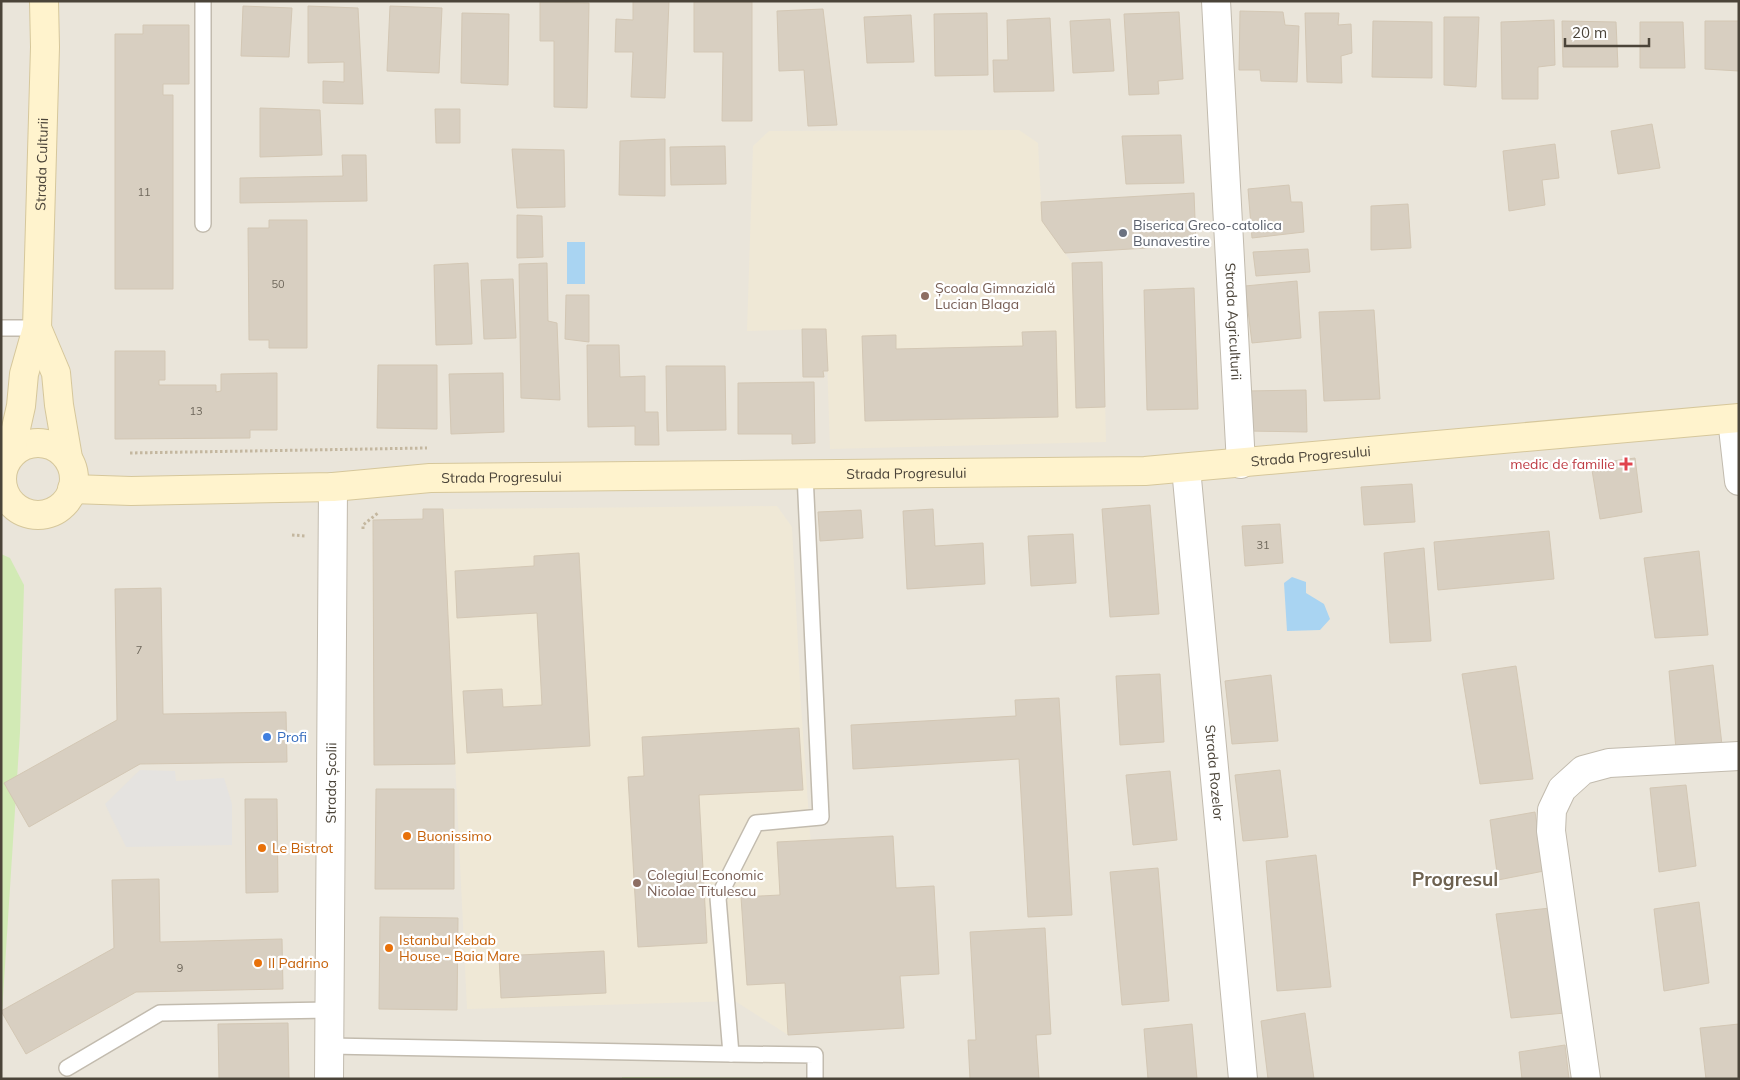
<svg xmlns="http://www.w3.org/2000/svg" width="1740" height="1080" font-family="Mulish,sans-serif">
<rect width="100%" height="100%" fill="#f6f3ec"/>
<!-- residential -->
<rect fill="#eae5da" x="1" y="1" width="1738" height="1078"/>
<!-- education -->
<g fill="#efe8d6">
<path d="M1019,130L1038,143L1042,221L1072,263L1102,262L1106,442L830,449L826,329L747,331L753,146L769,131Z"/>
<path d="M777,506L792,527L801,705L824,1030L788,1035L735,1001L467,1009L443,509Z"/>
</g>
<!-- green -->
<g fill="#d2eab5">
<path d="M1,554L10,558L24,585L20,732L1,1028Z"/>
<path d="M622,1077L790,1078V1079H622Z"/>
</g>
<!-- parking -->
<path fill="#e5e3e0" d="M140,770L175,771L176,781L224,778L232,804V845L126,847L105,804Z"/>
<!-- water -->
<g fill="#a9d4f2">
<rect x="567" y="242" width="18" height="42"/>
<path d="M1292,577L1306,582V593L1324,604L1330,619L1320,630L1287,631L1284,583Z"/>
</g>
<!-- building -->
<g fill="#d8cfc1" stroke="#d3c7b4">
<path d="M633,1H669L665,98L631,97L633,52H615L616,19L633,20Z"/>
<path d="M540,2L589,3L587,108L554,107V41H540Z"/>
<path d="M694,2H752V121H722L723,52H694Z"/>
<path d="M243,6L292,8L289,57L241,56Z"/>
<path d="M308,6L358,8L363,104L323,103V81L344,82V62L308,63Z"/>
<path d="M390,6L442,8L439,73L387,71Z"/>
<path d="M823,9L837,125L808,126L804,70L779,71L777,11Z"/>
<path d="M1240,11L1283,12L1285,25L1299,26L1297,82L1261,81L1260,70H1239Z"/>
<path d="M1179,12L1183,79L1158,81L1159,94L1129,95L1124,14Z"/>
<path d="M462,13L509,14L508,85L461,83Z"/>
<path d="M987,13L988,75L935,76L934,14Z"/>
<path d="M1305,13H1339L1338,25L1351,24L1352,53L1341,56L1342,83L1307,82Z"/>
<path d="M911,15L914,62L867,63L864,17Z"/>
<path d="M1444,17H1479L1476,87L1444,85Z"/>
<path d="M1050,18L1054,91L994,92L993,60H1008L1007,20Z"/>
<path d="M1110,19L1114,71L1073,73L1070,21Z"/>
<path d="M1554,20L1555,65L1538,67V99H1502L1501,22Z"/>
<path d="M1373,21L1432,22V78L1372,77Z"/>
<path d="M1562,21L1616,22L1618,67H1563Z"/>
<path d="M1705,21H1739V71L1705,69Z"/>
<path d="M1640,22H1683L1685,68H1640Z"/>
<path d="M143,25H189V84H163V95H173V289H115V34H143Z"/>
<path d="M260,108L320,110L322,155L260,157Z"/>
<path d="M435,109H460V143H436Z"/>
<path d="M1652,124L1660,168L1618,174L1611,131Z"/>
<path d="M1181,135L1184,183L1126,184L1122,136Z"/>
<path d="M665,139V196L619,195L620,141Z"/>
<path d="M1555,144L1559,178L1542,180L1545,205L1509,211L1503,151Z"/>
<path d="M725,146L726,184L671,185L670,147Z"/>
<path d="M512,149L564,150L565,207L517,208Z"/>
<path d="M342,155H366L367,201L240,203V178L343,176Z"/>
<path d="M1289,185L1291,202H1302L1304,232L1252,238L1248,189Z"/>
<path d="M1194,193L1196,245L1065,253L1042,221L1041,202Z"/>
<path d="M1408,204L1411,248L1371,250V206Z"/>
<path d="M517,215L542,216L543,257L517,258Z"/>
<path d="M269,220H307V348H269V340H249L248,228H269Z"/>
<path d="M1308,249L1310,272L1256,276L1253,252Z"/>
<path d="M1102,262L1105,407L1076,408L1072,263Z"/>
<path d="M468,263L472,344L436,345L434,265Z"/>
<path d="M547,263L548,321L557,323L560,400L521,398L519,264Z"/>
<path d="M513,279L516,338L484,339L481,280Z"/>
<path d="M1297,281L1301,338L1252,343L1245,286Z"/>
<path d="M1194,288L1198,409L1147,410L1144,290Z"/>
<path d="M566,295H589V342L565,339Z"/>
<path d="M1374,310L1380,399L1324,401L1319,312Z"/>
<path d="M802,329H826L828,371H823L824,377H803Z"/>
<path d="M1056,331L1058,417L865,421L862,336L896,335V349L1023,346L1022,332Z"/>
<path d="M587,345H619L620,377L645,376V412H658L659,445H635V426L588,427Z"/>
<path d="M115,351H165V380H159V385H216V392L221,391V374L277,373V430H250V438L115,439Z"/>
<path d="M378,365H437V429L377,428Z"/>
<path d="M666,366H725L726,430L667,431Z"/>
<path d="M503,373L504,432L451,434L449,374Z"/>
<path d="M814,382L815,443L792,444V434H738V383Z"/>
<path d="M1306,390L1307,432L1248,431L1246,391Z"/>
<path d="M1635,458L1642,512L1600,519L1591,464Z"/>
<path d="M1412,484L1415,522L1364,525L1361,487Z"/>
<path d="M1150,505L1159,614L1110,617L1102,509Z"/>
<path d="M423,509H443L455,764L374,765L373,520L423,519Z"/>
<path d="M933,509L935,546L983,543L985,584L907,589L903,511Z"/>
<path d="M861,510L863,538L820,541L818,512Z"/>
<path d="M1280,524L1283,563L1245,566L1242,526Z"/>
<path d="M1549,531L1554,579L1438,590L1434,542Z"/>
<path d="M1073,534L1076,583L1031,586L1028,536Z"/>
<path d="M1424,548L1431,641L1390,643L1384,553Z"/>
<path d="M1699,551L1708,635L1655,638L1644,558Z"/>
<path d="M579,553L590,746L467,753L463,691L502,689L503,707L542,705L537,613L457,618L455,571L534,566V556Z"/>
<path d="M161,588L163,714L286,712L287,762L140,764L29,827L4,783L117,720L115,589Z"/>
<path d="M1713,665L1722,745L1676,749L1669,671Z"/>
<path d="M1516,666L1533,779L1480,784L1462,674Z"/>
<path d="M1160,674L1164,742L1120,745L1116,676Z"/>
<path d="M1271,675L1278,741L1232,744L1225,681Z"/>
<path d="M1059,698L1072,915L1028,917L1019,759L853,769L851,725L1016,716L1015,700Z"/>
<path d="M799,728L803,790L699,795L707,943L638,947L628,777L644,776L642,737Z"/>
<path d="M1280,770L1288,837L1243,841L1235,775Z"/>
<path d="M1170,771L1177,840L1133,845L1126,775Z"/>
<path d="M1686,785L1696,866L1659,872L1650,788Z"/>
<path d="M376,789H454V889H375Z"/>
<path d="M245,799H277L278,892L246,893Z"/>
<path d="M1535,812L1544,871L1498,880L1490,820Z"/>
<path d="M893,836L896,888L934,886L939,974L900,976L904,1028L788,1035L785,983L747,985L741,897L780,895L777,842Z"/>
<path d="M1316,855L1331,987L1277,991L1266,861Z"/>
<path d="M1158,868L1169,1001L1122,1005L1110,872Z"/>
<path d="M159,879L160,942L282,939L283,989L136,992L26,1054L1,1011L114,948L112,880Z"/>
<path d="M1699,902L1709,983L1664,991L1654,909Z"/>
<path d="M1550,908L1565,1013L1511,1018L1496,914Z"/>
<path d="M380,917L458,918L457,1010L379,1009Z"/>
<path d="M1045,928L1051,1034L1036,1035L1039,1079H970L968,1040H976L970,932Z"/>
<path d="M604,951L606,993L501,998L499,956Z"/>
<path d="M1305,1013L1314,1079H1268L1261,1021Z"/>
<path d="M288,1023L289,1079H219L218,1024Z"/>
<path d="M1192,1024L1197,1079H1148L1144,1029Z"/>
<path d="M1739,1024V1079H1706L1700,1028Z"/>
<path d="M1565,1045L1569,1079H1522L1519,1052Z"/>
</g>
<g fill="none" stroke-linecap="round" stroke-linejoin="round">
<defs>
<g id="lane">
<path d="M203,224V1"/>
<path d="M1,328H37"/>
<path d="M805,474L821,817L756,823L718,898L731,1054L815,1055V1079"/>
<path d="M330,1046L731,1054"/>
<path d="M67,1068L160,1013L330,1010"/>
</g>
<g id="street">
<path id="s1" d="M1216,1L1241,464"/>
<path d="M1732,419L1739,481"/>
<path id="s2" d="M1186,468L1243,1079"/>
<path id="s3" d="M329,1079L333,487"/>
<path d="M1586,1079L1551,831L1552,810L1562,789L1583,770L1609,763L1739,756"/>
</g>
<g id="secondary">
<path d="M37,328L56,373L59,405L68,458"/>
<circle cx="38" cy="479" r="36"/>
<path id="s4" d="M10,455L21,406L24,374L37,328L45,47L44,1"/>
<path id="s5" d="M72,489L131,491L333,487L430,478L1145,471L1739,418"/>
</g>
</defs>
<!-- lane casing -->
<use href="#lane" stroke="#c2bbae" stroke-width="18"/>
<!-- street casing -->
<use href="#street" stroke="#c2bbae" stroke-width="30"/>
<!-- secondary casing -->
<use href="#secondary" stroke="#d6c79b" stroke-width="30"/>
<!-- path -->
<g stroke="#c4b79f" stroke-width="3" stroke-dasharray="2.5 2.5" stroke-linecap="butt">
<path d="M130,453L427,448"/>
<path d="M363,529V525L378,513"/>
<path d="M292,535L306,536"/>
</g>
<!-- lane -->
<use href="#lane" stroke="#fff" stroke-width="15"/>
<!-- street -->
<use href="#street" stroke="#fff" stroke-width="28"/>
<!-- secondary -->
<use href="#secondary" stroke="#fff3cd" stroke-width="28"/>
</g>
<!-- markers -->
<circle fill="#6b7280" stroke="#fff" stroke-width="2" cx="1123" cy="233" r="5"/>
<g fill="#8d6e63" stroke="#fff" stroke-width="2">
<circle cx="925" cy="296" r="5"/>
<circle cx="637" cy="883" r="5"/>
</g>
<path fill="#e0444e" stroke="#fff" stroke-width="2" d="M1623.5 456.5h5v5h5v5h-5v5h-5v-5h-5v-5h5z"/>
<circle fill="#3f7fe0" stroke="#fff" stroke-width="2" cx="267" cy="737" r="5"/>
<g fill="#e8710a" stroke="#fff" stroke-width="2">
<circle cx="407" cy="836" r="5"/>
<circle cx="262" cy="848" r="5"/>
<circle cx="389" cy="948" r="5"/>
<circle cx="258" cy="963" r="5"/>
</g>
<g text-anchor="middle" stroke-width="4.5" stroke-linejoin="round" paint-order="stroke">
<!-- number labels -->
<g font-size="11" fill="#6e675b">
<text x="144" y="196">11</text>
<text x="278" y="288">50</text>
<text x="196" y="415">13</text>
<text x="1263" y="549">31</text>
<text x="139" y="654">7</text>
<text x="180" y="972">9</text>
</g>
<!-- street labels -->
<g font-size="14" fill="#4b4439" stroke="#fff">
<text dy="5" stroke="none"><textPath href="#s4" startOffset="294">Strada Culturii</textPath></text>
<text dy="5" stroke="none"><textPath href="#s1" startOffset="321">Strada Agriculturii</textPath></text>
<text dy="5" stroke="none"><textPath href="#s5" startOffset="1240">Strada Progresului</textPath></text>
<text dy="5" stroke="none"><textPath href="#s5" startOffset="835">Strada Progresului</textPath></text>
<text dy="5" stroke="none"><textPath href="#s5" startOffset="430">Strada Progresului</textPath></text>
<text dy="5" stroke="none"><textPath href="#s2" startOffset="306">Strada Rozelor</textPath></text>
<text dy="5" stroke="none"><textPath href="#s3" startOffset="296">Strada Școlii</textPath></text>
</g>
<!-- worship labels -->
<g font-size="14" fill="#5b616d" stroke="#fff" text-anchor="start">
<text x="1133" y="230">Biserica Greco-catolica<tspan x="1133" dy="16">Bunavestire</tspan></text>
</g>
<!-- education labels -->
<g font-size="14" fill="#785e54" stroke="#fff" text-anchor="start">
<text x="935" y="293">Școala Gimnazială<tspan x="935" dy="16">Lucian Blaga</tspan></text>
<text x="647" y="880">Colegiul Economic<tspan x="647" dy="16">Nicolae Titulescu</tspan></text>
</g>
<!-- health labels -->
<g font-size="14" fill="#be3a42" stroke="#fff" text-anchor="end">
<text x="1615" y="469">medic de familie</text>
</g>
<!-- shop labels -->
<g font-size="14" fill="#366cbe" stroke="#fff" text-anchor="start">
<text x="277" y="742">Profi</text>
</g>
<!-- food labels -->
<g font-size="14" fill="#c56008" stroke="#fff" text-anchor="start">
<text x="417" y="841">Buonissimo</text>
<text x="272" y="853">Le Bistrot</text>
<text x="399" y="945">Istanbul Kebab<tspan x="399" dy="16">House - Baia Mare</tspan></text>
<text x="268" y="968">Il Padrino</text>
</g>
<!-- district labels -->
<g font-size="19" font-weight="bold" fill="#6e6250" stroke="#fff">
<text x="1455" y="886">Progresul</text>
</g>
</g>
<!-- border -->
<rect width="1740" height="1080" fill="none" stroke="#4b4439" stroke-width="5"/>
<!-- scale -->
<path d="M1565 38v8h84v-8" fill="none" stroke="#4b4439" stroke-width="2.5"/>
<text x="1572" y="38" font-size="15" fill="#4b4439" stroke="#ffffff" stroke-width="4" paint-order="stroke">20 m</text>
</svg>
